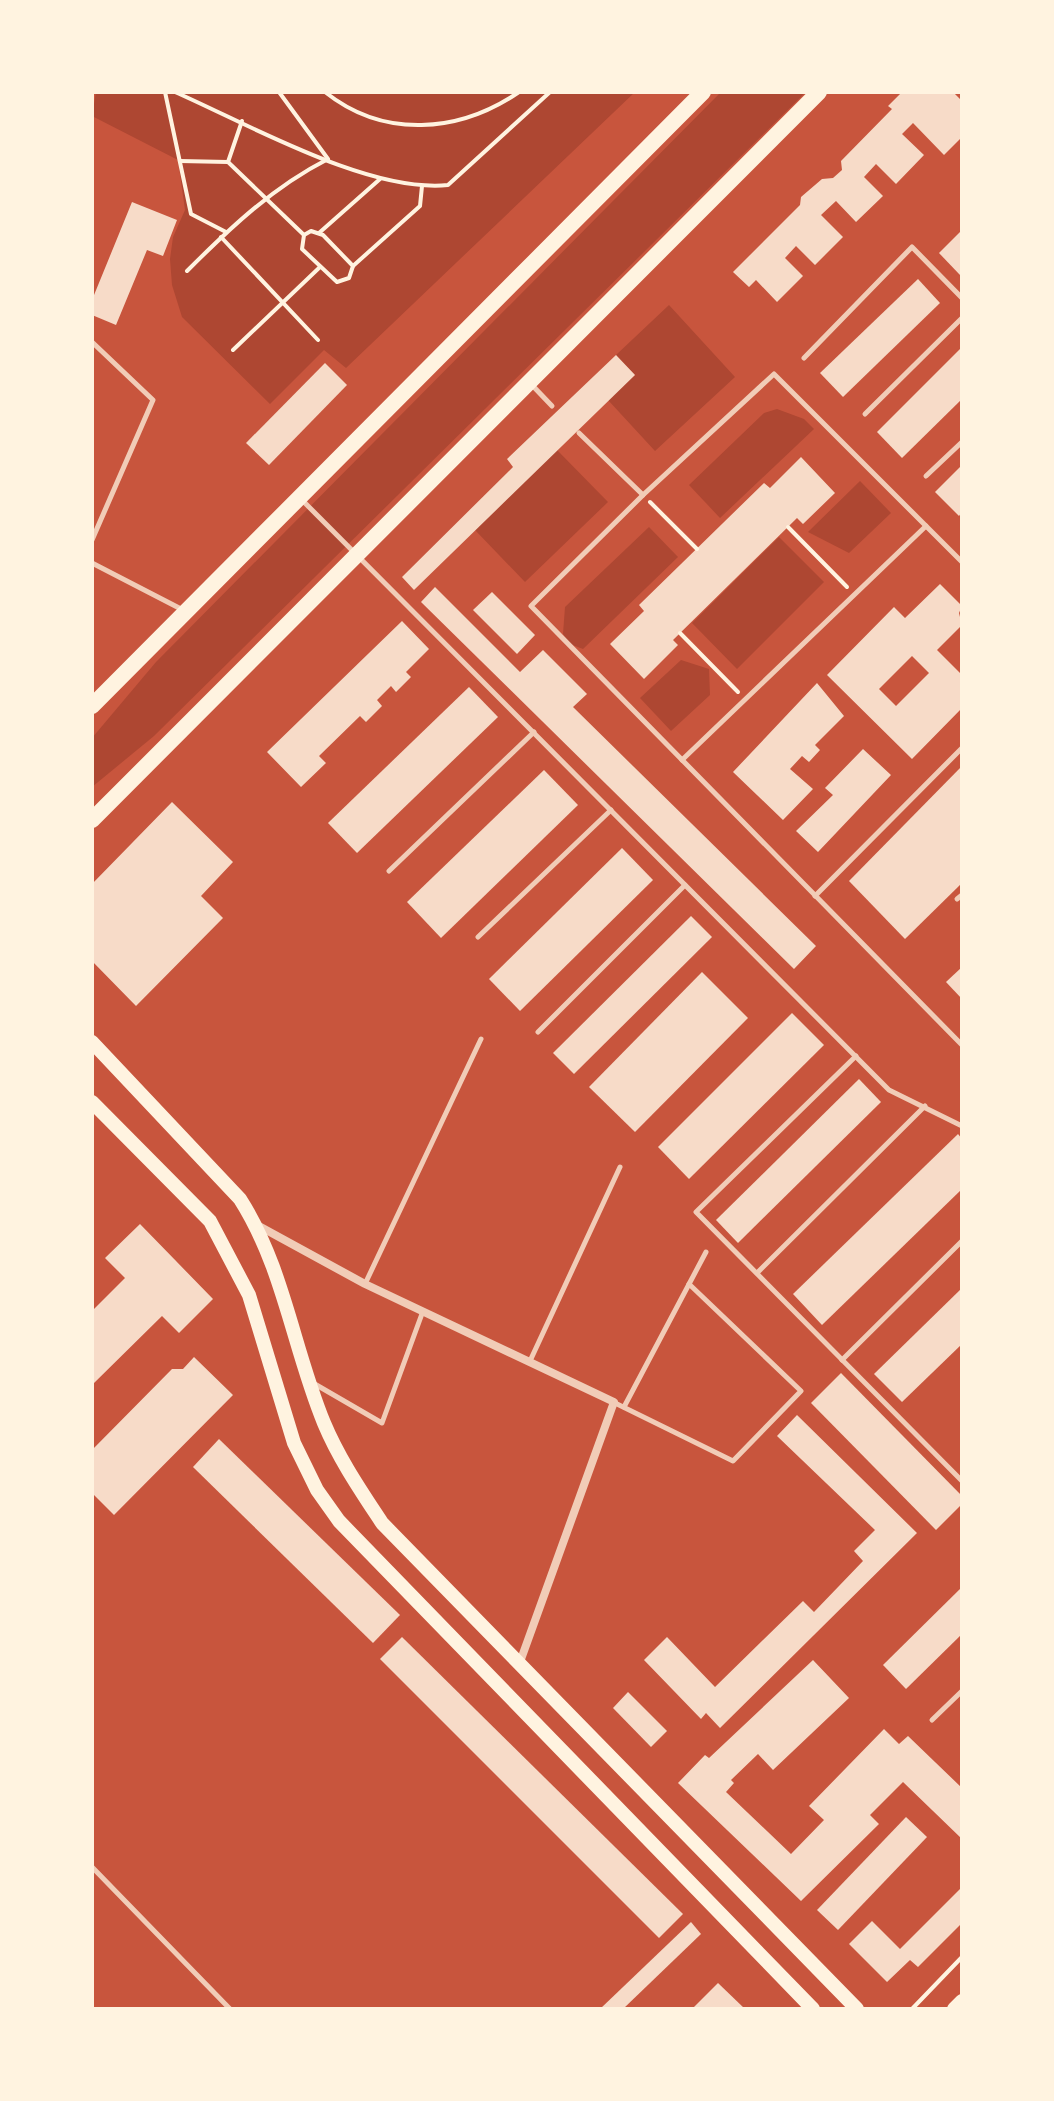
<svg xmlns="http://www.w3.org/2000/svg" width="1054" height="2101" font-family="'Playfair Display',serif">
<rect width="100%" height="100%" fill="#c8553d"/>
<!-- green -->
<g fill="#ae4732">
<path d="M96,92H635L346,368L324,350L270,404L182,317L172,285L170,259L173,237L185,210L178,160L92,116Z"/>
<path d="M721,92H806L154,736L92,787V738L156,662Z"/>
<path d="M669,305L735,377L655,451L608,400L635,375L616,355Z"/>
<path d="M777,409L804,419L814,429L720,518L689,485L764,413Z"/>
<path d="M557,450L608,502L525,582L475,530Z"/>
<path d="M860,481L891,513L849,553L808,532Z"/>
<path d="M649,527L678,557L583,649L570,644L563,634L565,607Z"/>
<path d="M779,537L824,582L737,669L692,623Z"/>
<path d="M681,660L709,669L710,695L671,731L640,698Z"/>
</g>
<!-- building -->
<g fill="#f7dbc8" fill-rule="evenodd">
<path d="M902,92H953L962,101V137L944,155L913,123L902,134L924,155L896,184L876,164L864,177L883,196L856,222L836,201L821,215L843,237L815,265L796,246L785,258L803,276L777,302L756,280L749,287L733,272L800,205L801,197L822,179L833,178L842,170L841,161L892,109L888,106Z"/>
<path d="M132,202L177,220L163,256L147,250L116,325L92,315V300Z"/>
<path d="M962,230V274L960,275L939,253Z"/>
<path d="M918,279L940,303L843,397L820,373Z"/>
<path d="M962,347V399L902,458L877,432Z"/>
<path d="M616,355L635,375L414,590L402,577L513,467L507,459Z"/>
<path d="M325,363L347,385L269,465L246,443Z"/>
<path d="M801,457L835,493L803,524L797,518L673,640L678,645L644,679L610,644L644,611L639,605L764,483L770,488Z"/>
<path d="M962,465V512L959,516L935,492Z"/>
<path d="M940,584L962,606L959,613L962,625L937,650L962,675V708L912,759L827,675L894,607L905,618ZM912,656L929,673L896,706L879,689Z"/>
<path d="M435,587L520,672L543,650L587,694L573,707L816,946L794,969L421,602Z"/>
<path d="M492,592L535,635L517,654L473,610Z"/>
<path d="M402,621L429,649L406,672L411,677L396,692L391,686L377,700L382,706L366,722L360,716L319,756L326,763L301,787L267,752Z"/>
<path d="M817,683L844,716L815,745L820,750L809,762L802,756L790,769L813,789L783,820L733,772Z"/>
<path d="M469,687L498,717L357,853L328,823Z"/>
<path d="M863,749L891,775L818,852L796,831L833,795L825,788Z"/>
<path d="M962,766V883L905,939L849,881Z"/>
<path d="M544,770L578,805L441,938L407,902Z"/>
<path d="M172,802L233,862L201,896L223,918L136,1006L92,961V884Z"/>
<path d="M622,848L653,880L520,1011L489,979Z"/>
<path d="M691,916L712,937L574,1074L553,1053Z"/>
<path d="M962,967V999L946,982Z"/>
<path d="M702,972L748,1018L635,1132L589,1087Z"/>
<path d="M792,1013L824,1045L689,1179L658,1147Z"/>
<path d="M859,1079L881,1102L738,1243L716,1220Z"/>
<path d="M958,1134L962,1139V1189L822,1325L793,1294Z"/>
<path d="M140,1224L213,1299L179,1333L162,1316L92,1385V1311L125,1278L105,1258Z"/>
<path d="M962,1288V1344L902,1402L874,1374Z"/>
<path d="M194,1357L233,1395L114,1515L92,1493V1450L172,1369H183Z"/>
<path d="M841,1373L962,1496V1504L936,1530L811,1403Z"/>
<path d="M797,1415L917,1533L720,1728L706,1713L701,1719L644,1660L667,1637L715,1687L803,1601L814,1612L863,1561L854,1551L875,1530L777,1436Z"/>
<path d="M219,1439L400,1615L373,1643L193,1467Z"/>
<path d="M962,1587V1634L906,1689L883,1665Z"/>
<path d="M402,1637L683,1914L659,1938L380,1659Z"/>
<path d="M813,1660L849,1698L773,1770L758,1754L731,1780L734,1783L726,1792L791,1854L824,1820L809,1806L884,1729L899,1744L908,1736L962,1788V1839L903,1782L870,1815L879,1824L801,1901L678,1783L705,1755L709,1758Z"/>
<path d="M628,1692L667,1731L651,1747L613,1708Z"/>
<path d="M906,1817L927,1837L838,1930L817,1910Z"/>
<path d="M962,1887V1923L918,1967L910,1960L887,1982L849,1944L872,1921L900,1949Z"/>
<path d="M691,1922L701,1934L623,2009H600Z"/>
<path d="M718,1983L745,2009H692Z"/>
</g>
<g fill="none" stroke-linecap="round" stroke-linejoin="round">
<!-- path -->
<g stroke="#fff3e0" stroke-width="4">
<path d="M165,92L191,214L226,232"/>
<path d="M175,92C250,125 369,193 448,185L550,92"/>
<path d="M325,92C384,139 459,133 519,92"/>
<path d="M180,161L228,162L304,235"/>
<path d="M228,162L242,121"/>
<path d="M311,231L323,235L353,266L349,278L337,282L302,249L304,235Z"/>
<path d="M319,233L380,179"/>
<path d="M221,237L318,340"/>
<path d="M353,266L420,206L422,186"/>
<path d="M187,271C230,228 273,187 328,159L279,92"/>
<path d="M233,350L320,267"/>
<path d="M650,502L697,549"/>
<path d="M788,527L847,587"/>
<path d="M680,633L738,692"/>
<path d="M912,2009L962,1957"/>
</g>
<!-- service -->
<g stroke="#f1ccb7" stroke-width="5">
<path d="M92,342L153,400L92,540"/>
<path d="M804,358L912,247L962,298"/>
<path d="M530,383L552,406"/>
<path d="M865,414L962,318"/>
<path d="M579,433L643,495"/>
<path d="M926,476L962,442"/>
<path d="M303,501L889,1090L962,1126"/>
<path d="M962,562L774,374L643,495L531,606L962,1045"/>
<path d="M92,563L183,610"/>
<path d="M682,760L926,526"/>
<path d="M389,871L534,732"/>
<path d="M815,896L962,748"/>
<path d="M957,899L962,895"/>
<path d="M478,937L611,810"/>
<path d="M538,1032L685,885"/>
<path d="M856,1056L696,1212L962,1481"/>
<path d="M757,1273L925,1106"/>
<path d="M365,1284L481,1039"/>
<path d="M842,1360L962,1241"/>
<path d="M530,1361L620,1167"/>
<path d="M313,1383L382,1423L423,1311"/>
<path d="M615,1403L733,1461L801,1391L689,1284"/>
<path d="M624,1407L706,1252"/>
<path d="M932,1720L962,1691"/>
<path d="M92,1867L230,2009"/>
</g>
<!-- minor -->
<path stroke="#f1ccb7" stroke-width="8" d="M257,1225L365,1284L614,1402L520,1662"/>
<!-- secondary -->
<g stroke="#fff3e0" stroke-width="14">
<path d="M92,1042L240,1199C284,1268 293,1348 324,1423C339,1459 361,1491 382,1523L857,2009"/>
<path d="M92,1102L210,1221L249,1295L294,1443L317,1490L339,1521L813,2009"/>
<path d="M954,2009L962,2001"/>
</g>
<!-- primary -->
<g stroke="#fff3e0" stroke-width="16">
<path d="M92,706L703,92"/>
<path d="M92,820L819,92"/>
</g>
</g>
<!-- border -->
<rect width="1054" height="2101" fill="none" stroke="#fff3e0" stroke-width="188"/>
</svg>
